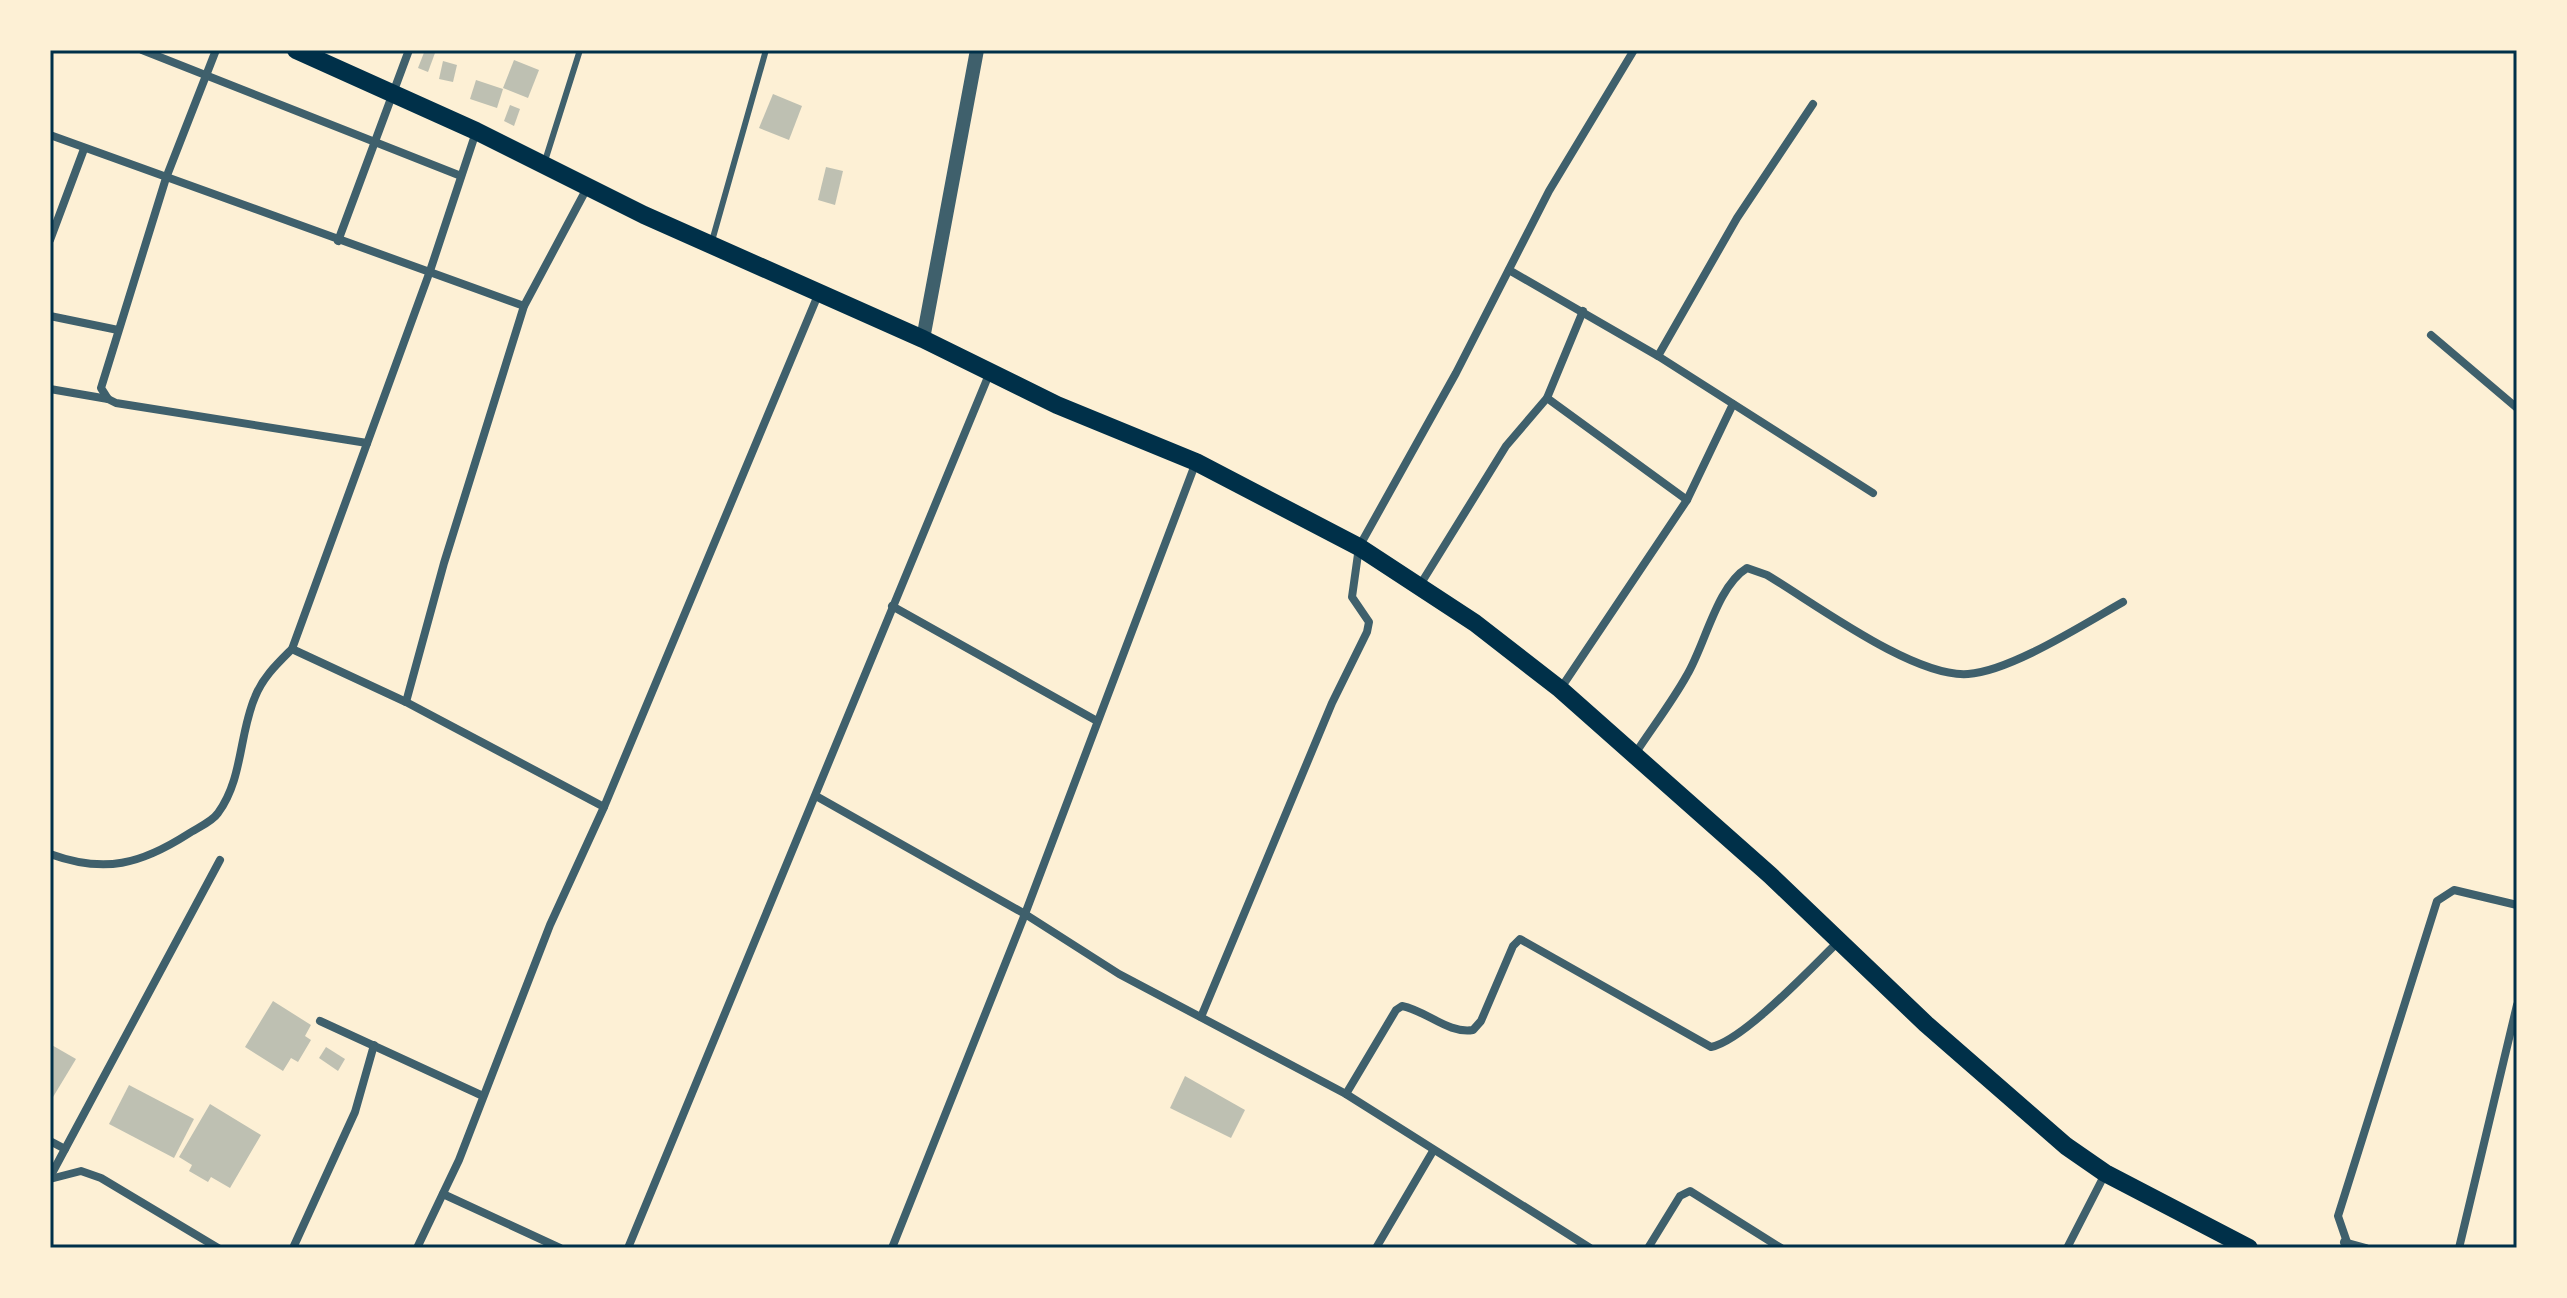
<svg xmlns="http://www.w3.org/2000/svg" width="2567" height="1298" font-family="Ubuntu,sans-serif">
<rect width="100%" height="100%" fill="#fdf0d5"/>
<!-- building -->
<g fill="#bec0b2">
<path d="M425,50L435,53L428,72L418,68Z"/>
<path d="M514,60L539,70L528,98L503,88Z"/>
<path d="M443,61L457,65L453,82L439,79Z"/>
<path d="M476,80L503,89L497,108L470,99Z"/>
<path d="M773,94L802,106L789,140L759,128Z"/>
<path d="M510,105L520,109L514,126L504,121Z"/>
<path d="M826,167L843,171L835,205L818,200Z"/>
<path d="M273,1001L311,1025L305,1036L311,1040L298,1062L291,1058L283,1071L245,1047Z"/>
<path d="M50,1044L76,1059L50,1102Z"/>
<path d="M326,1047L345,1059L338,1071L319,1058Z"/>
<path d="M1185,1076L1245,1110L1231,1138L1170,1108Z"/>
<path d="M129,1085L194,1119L174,1158L109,1124Z"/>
<path d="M210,1104L261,1135L230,1188L211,1177L208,1182L189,1171L192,1165L179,1157Z"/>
</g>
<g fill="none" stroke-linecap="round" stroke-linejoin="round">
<!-- service -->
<g stroke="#3f606c" stroke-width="6">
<path d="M544,164L580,50"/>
<path d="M712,241L766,50"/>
</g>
<!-- minor -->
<g stroke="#3f606c" stroke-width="8">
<path d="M142,50L461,176"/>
<path d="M216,50L166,178L101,388L108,399L116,403L367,443"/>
<path d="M50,135L524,306"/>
<path d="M50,240L84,149"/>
<path d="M338,241L409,50"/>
<path d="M1509,270L1658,356L1873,493"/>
<path d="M50,316L118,330"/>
<path d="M2431,335L2517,408"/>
<path d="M1658,356L1737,218L1813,104"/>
<path d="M50,389L108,399"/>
<path d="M1547,398L1687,500"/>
<path d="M1420,585L1506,446L1547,398L1583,311"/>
<path d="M892,606L1097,721"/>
<path d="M292,649L406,702L604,807"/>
<path d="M1561,688L1687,500L1733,404"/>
<path d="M406,702L444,563L524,306L587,188"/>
<path d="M1635,754C1652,728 1672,702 1687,675C1705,645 1717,586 1747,568L1767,575C1814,603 1914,678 1968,674C2011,671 2084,624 2123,602"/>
<path d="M816,796L1025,914L1119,974L1346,1094L1590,1248"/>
<path d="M50,854C105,874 141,864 188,834C197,828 212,822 218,813C243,779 239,734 255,697C263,677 277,664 292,649L430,271L476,132"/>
<path d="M1201,1017L1332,703L1367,632L1369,622L1352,597L1359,547L1456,373L1549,191L1634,50"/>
<path d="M320,1021L483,1096"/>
<path d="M1346,1094L1396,1010L1402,1006C1427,1011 1448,1034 1473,1030L1481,1021L1513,946L1520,939L1711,1047C1743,1041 1812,967 1838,942"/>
<path d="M50,1141L65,1149"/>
<path d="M50,1177L220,860"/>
<path d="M50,1179L81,1171L101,1178L218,1248"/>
<path d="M443,1194L560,1248"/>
<path d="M2344,1242L2366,1248"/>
<path d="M293,1248L355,1112L374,1045"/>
<path d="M417,1248L459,1160L550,925L604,807L818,295"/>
<path d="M628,1248L990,372"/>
<path d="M892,1248L1025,914L1196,462"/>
<path d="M1376,1248L1433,1151"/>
<path d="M1648,1248L1680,1196L1690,1191L1781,1248"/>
<path d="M2067,1248L2105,1174"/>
<path d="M2349,1248L2338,1216L2437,901L2454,890L2517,905"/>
<path d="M2459,1248L2517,1005"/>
</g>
<!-- tertiary -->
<path stroke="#3f606c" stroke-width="14" d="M923,339L977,50"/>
<!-- primary -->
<path stroke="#003049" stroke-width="18" d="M296,50L476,131L644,215L923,339L1057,405L1196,462L1359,547L1475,623L1560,689L1770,875L1926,1024L2066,1146L2105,1173L2249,1248"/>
</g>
<!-- border -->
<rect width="2567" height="1298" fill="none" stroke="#fdf0d5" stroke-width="104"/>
<rect x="52" y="52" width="2463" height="1194" fill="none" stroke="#003049" stroke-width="3"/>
</svg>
